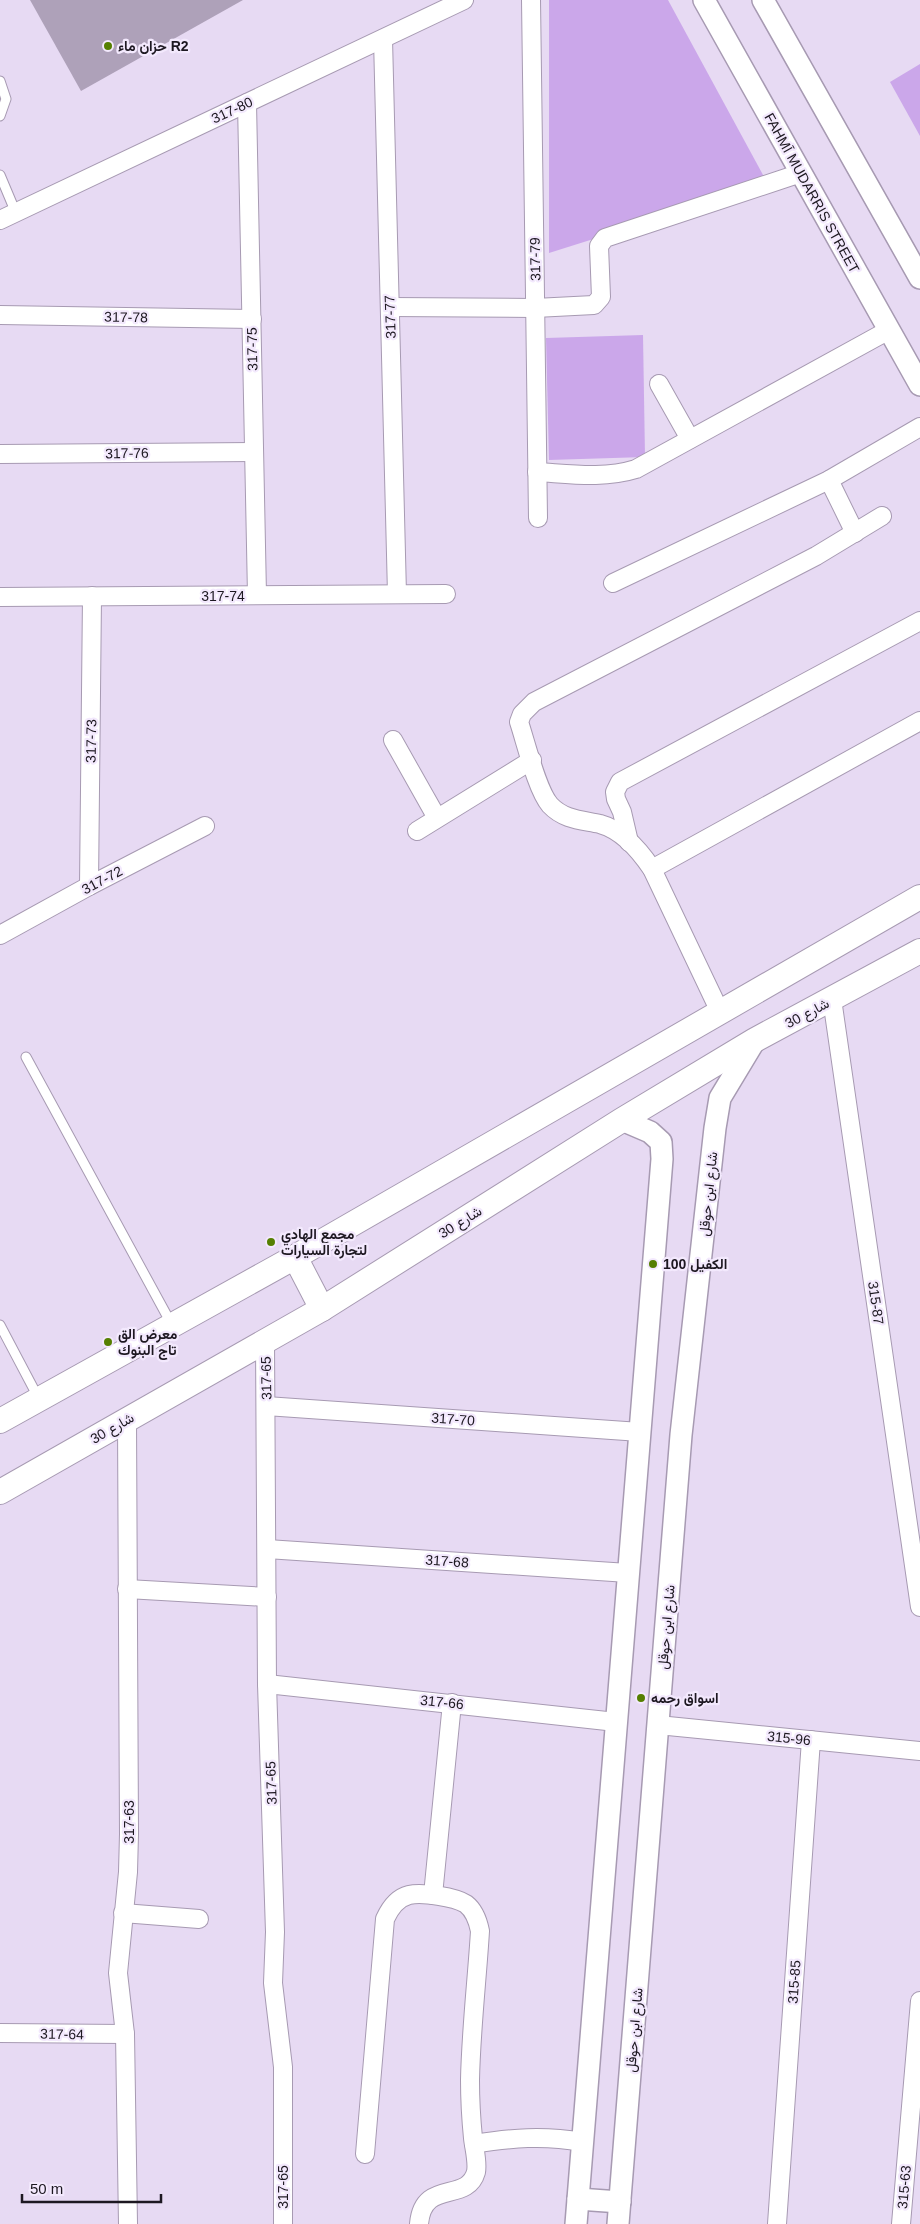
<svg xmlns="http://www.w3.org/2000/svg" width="920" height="2224" font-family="Helvetica,Vazirmatn,sans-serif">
<rect width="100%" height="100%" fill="#e7daf3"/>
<!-- green -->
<g fill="#cba7ea">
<path d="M549,0H668L768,184L549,253Z"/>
<path d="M920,64V136L890,82Z"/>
<path d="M643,335L645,457L549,460L546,338Z"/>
</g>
<!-- building -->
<path fill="#aea1b9" d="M30,0H243L81,91Z"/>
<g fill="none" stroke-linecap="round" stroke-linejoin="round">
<defs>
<g id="service">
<path d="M0,81L6,99L0,116"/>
<path d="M0,175L16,213"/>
<path d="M26,1057L172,1325"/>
<path d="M0,1325L39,1399"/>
</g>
<g id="minor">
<path d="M531,0L538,518"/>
<path d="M383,39L397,594"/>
<path d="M247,103L257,595"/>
<path d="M0,220L464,0"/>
<path d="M390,307L535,308L594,305L601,297L599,246L605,238L801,173"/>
<path d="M0,315L252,319"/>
<path d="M659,384L690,439"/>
<path d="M0,454L254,452"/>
<path d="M537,472C571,474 604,479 636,469L889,330"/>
<path d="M829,480L855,533"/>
<path d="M613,583L829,480L920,427"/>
<path d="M0,597L446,594"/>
<path d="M393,740L437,818"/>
<path d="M417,831L532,760"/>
<path d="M629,842L622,812L616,799L615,792L620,782L920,621"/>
<path d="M652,869L920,721"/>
<path d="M89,886L92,596"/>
<path d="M0,935L89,886L205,826"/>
<path d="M832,999L920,1607"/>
<path d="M720,1012L652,869C640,851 622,830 600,824C582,820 564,820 550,805C537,790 526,743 519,722L522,714L534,702L816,556L882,516"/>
<path d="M265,1341L267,1684L275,1932L273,1983L283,2067V2224"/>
<path d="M266,1406L640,1432"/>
<path d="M127,1420L129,1834L128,1872L118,1973L125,2034L128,2224"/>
<path d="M267,1549L628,1573"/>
<path d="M127,1589L267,1597"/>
<path d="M267,1684L616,1722"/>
<path d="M658,1725L920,1751"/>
<path d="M433,1895L452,1703"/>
<path d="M123,1913L199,1919"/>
<path d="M0,2033L125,2034"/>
<path d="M474,2144C512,2138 543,2135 582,2142"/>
<path d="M365,2154L385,1919C390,1908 397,1898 409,1895C422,1892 455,1897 466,1904C475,1911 478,1921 480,1931C477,1980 471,2030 470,2080C470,2099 471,2118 473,2138C474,2148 478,2162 476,2172C467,2204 423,2178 419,2224"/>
<path d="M777,2224L811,1740"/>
<path d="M901,2224L920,2001"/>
</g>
<g id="tertiary">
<path d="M704,0L920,385"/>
<path d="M763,0L920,278"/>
<path d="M578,2199L620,2202"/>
<path d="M576,2224L662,1159L661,1142L650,1132L622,1120"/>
<path d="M618,2224L681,1435L715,1128L720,1098L755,1040"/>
</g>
<g id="secondary">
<path d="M295,1257L322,1309"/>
<path d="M0,1421L295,1257L920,897"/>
<path d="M0,1492L322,1309L622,1120L755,1040L920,951"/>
</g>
</defs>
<!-- service casing -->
<use href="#service" stroke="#a79ab2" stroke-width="11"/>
<!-- minor casing -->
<use href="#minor" stroke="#a79ab2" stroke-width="20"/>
<!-- tertiary casing -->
<use href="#tertiary" stroke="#a79ab2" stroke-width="24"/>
<!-- secondary casing -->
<use href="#secondary" stroke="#a79ab2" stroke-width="26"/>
<!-- service -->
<use href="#service" stroke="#fff" stroke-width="9"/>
<!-- minor -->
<use href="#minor" stroke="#fff" stroke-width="18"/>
<!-- tertiary -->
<use href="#tertiary" stroke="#fff" stroke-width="21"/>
<!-- secondary -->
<use href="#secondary" stroke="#fff" stroke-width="24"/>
</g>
<!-- markers -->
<g fill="#557f01" stroke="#f3e9fd" stroke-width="2">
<circle cx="108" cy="46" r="5"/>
<circle cx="271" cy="1242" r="5"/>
<circle cx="653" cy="1264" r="5"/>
<circle cx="108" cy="1342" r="5"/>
<circle cx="641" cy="1698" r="5"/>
</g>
<g text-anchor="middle" stroke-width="4.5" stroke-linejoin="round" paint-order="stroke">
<!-- poi labels -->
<g font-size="14" font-weight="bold" fill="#1d1821" stroke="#f3e9fd" text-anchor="start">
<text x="118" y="51">حزان ماء R2</text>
<text x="281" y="1239">مجمع الهادي<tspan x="281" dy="16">لتجارة السيارات</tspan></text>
<text x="663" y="1269">الكفيل 100</text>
<text x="118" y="1339">معرض الق<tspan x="118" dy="16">تاج البنوك</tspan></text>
<text x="651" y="1703">اسواق رحمه</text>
</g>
<!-- street labels -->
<g font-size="14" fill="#1d1821" stroke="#f3e9fd">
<text transform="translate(232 110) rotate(-25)" y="5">317-80</text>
<text transform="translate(812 193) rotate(61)" y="5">FAHMĪ MUDARRIS STREET</text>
<text transform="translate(535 259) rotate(-91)" y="5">317-79</text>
<text transform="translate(126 317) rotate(1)" y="5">317-78</text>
<text transform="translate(390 317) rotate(-92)" y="5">317-77</text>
<text transform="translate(252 349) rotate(-91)" y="5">317-75</text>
<text transform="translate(127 453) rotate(-1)" y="5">317-76</text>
<text x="223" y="601">317-74</text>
<text transform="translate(91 741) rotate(-89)" y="5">317-73</text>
<text transform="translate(102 880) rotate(-28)" y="5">317-72</text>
<text transform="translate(807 1013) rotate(-28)" y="5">شارع 30</text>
<text transform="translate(708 1194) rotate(-84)" y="5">شارع ابن حوقل</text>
<text transform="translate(460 1222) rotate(-32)" y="5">شارع 30</text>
<text transform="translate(876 1303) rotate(82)" y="5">315-87</text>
<text transform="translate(266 1378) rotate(-91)" y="5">317-65</text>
<text transform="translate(453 1419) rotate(4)" y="5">317-70</text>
<text transform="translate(112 1428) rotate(-30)" y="5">شارع 30</text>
<text transform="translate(447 1561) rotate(4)" y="5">317-68</text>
<text transform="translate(666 1627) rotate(-85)" y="5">شارع ابن حوقل</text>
<text transform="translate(442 1702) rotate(6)" y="5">317-66</text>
<text transform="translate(789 1738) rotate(6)" y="5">315-96</text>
<text transform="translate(271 1783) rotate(-92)" y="5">317-65</text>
<text transform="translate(129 1822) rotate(-90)" y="5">317-63</text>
<text transform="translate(794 1982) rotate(-86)" y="5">315-85</text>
<text transform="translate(634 2030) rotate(-85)" y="5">شارع ابن حوقل</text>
<text transform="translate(62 2034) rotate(1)" y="5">317-64</text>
<text transform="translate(283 2187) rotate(-90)" y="5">317-65</text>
<text transform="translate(904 2187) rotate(-85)" y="5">315-63</text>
</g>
</g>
<!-- scale -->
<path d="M22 2194v8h139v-8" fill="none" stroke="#1d1821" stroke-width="2.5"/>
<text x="30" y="2194" font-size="15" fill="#1d1821" stroke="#f3e9fd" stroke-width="4" paint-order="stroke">50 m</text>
</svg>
